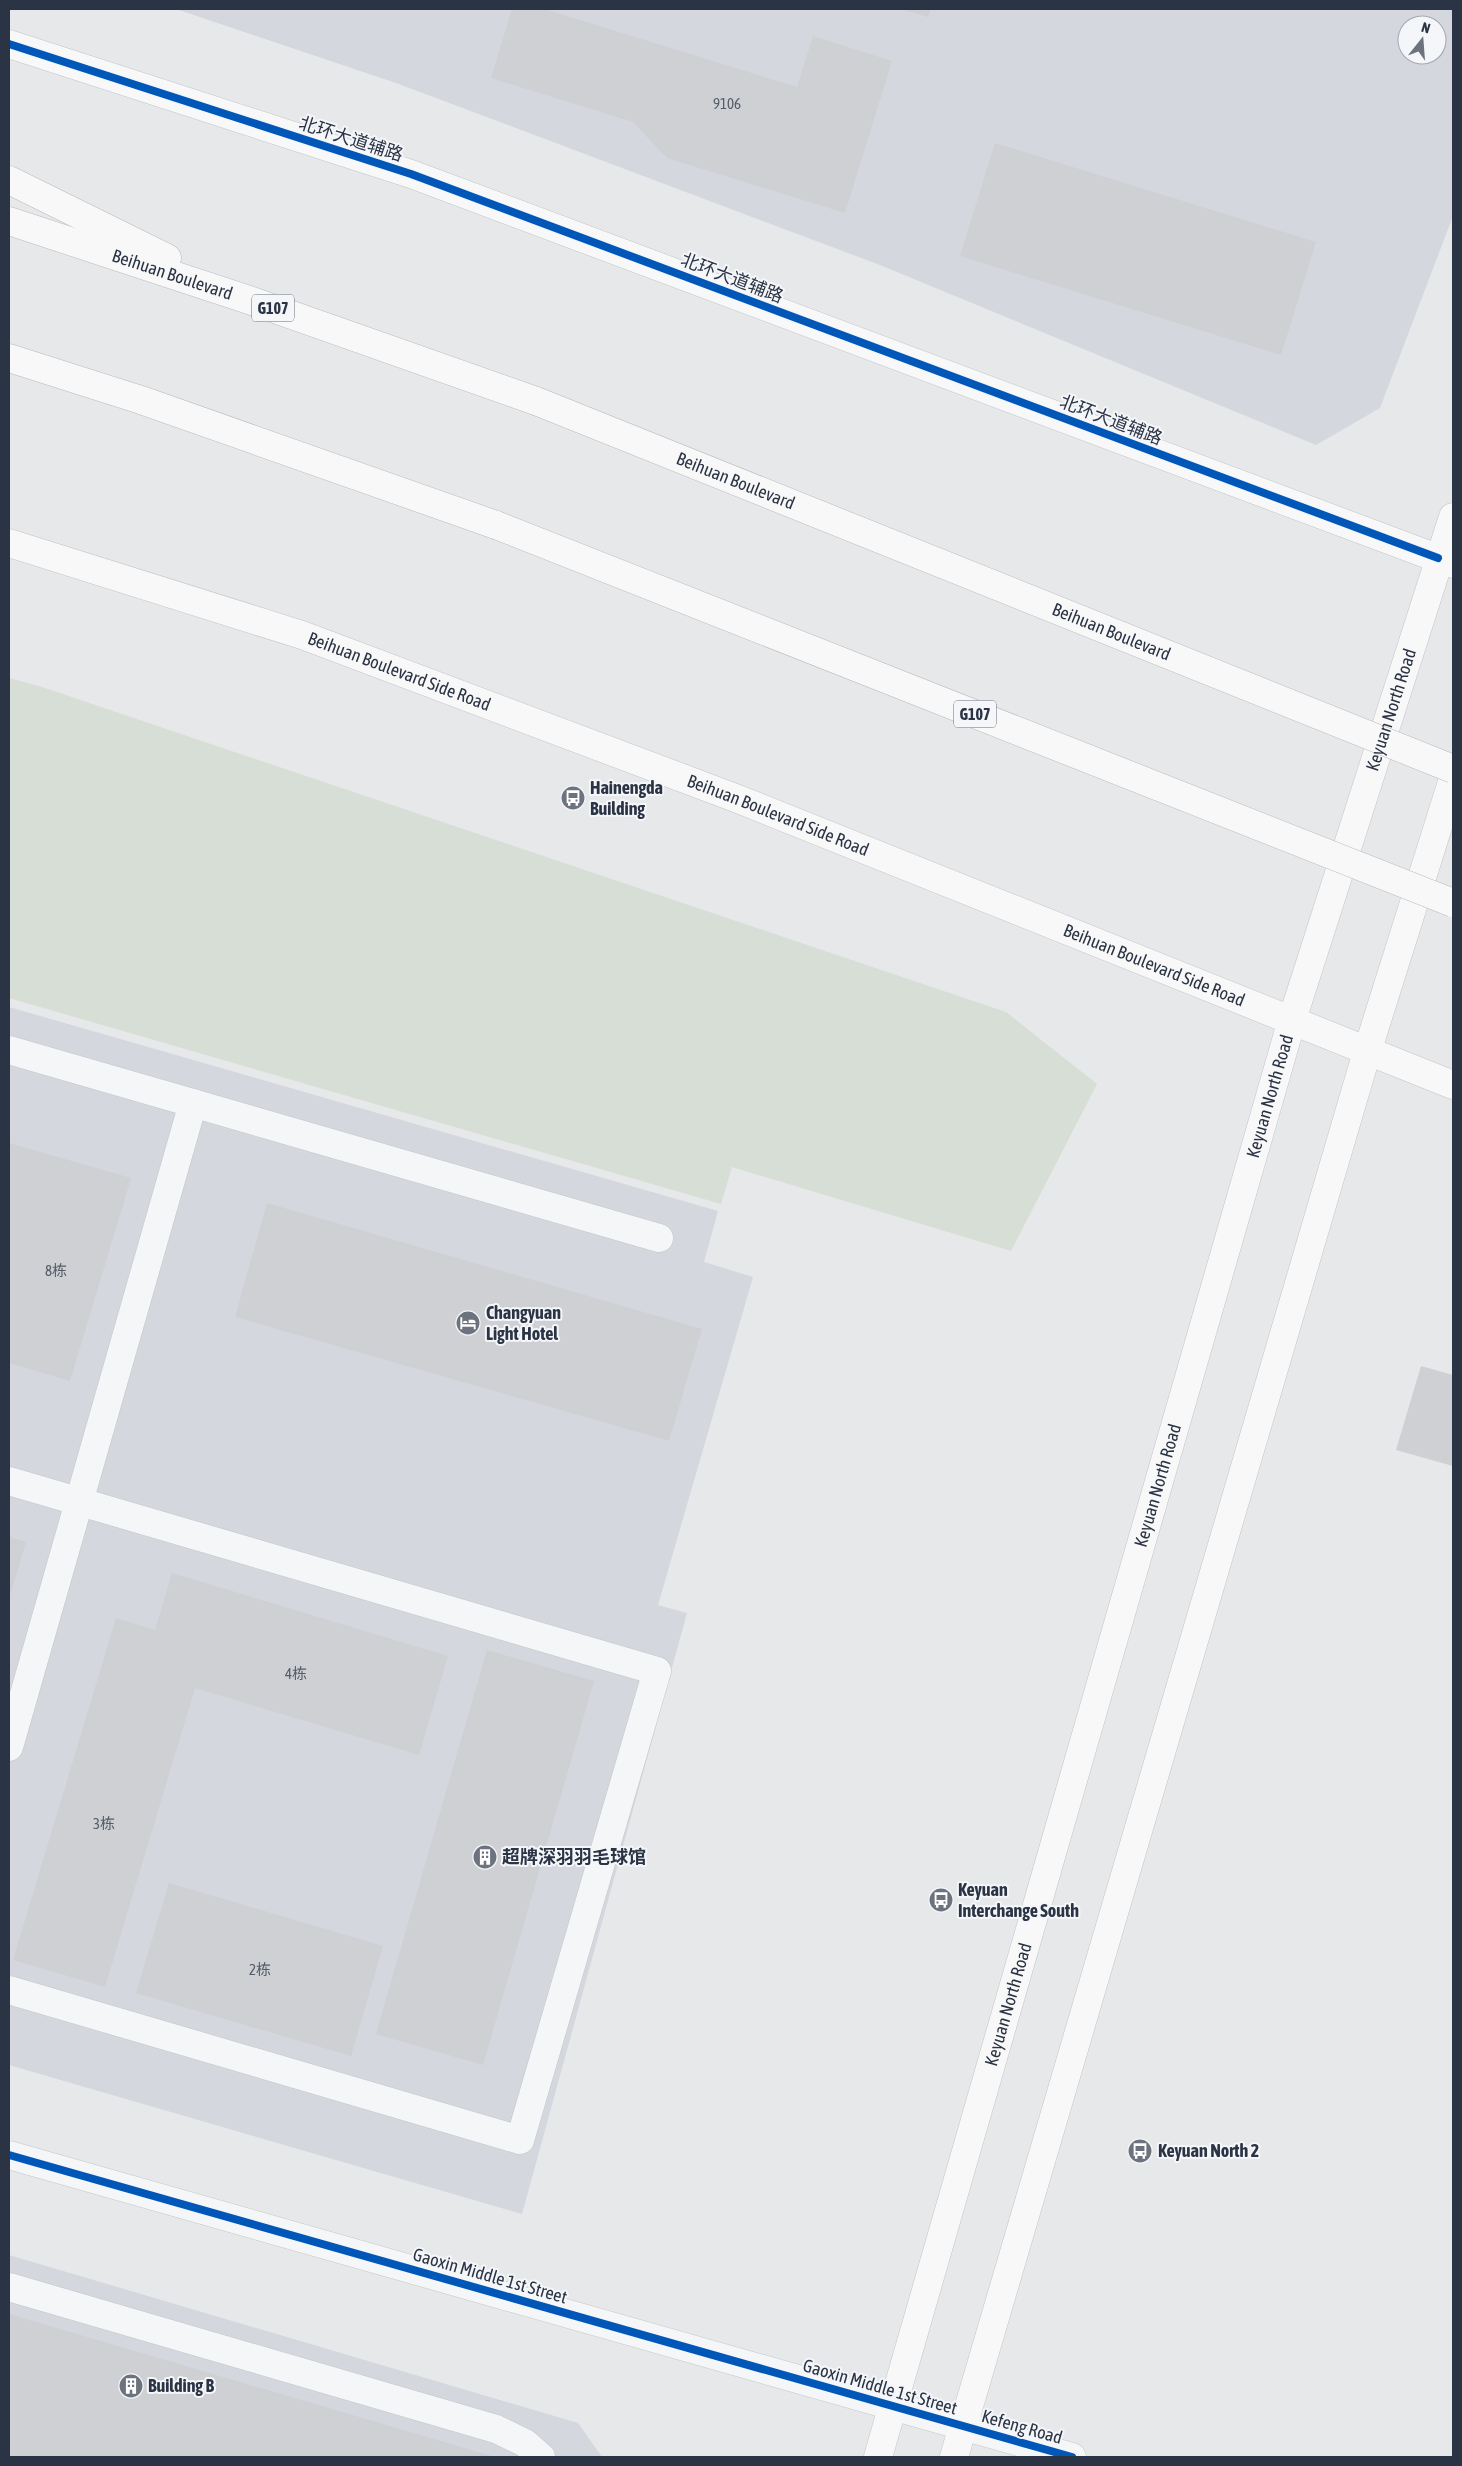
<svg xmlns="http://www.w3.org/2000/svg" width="1462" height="2466" font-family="'Asap Condensed','Noto Sans SC',sans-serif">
<rect width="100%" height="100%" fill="#e6e8ea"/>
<!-- built -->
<g fill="#d4d7dd" fill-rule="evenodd">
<path d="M176,9H1453V216L1380,408L1316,445L880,265L396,83ZM1407,25H1437V55H1407Z"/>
<path d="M9,1007L718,1211L704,1262L753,1277L658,1605L687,1613L522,2214L9,2065Z"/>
<path d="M9,2255L578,2423L602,2457H9Z"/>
</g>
<!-- green -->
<path fill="#d6ded6" d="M9,678L39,686L1006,1012L1097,1084L1011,1251L732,1167L721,1204L9,998Z"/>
<!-- building -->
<g fill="#ced0d3">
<path d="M512,9H544L797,87L813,36L892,61L845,213L667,158L633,122L491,78Z"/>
<path d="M901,9H931L928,17Z"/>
<path d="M995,143L1316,242L1281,355L960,256Z"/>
<path d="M9,1143L131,1178L70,1381L9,1363Z"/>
<path d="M267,1203L702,1329L669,1441L235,1317Z"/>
<path d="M1421,1366L1453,1375V1466L1396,1450Z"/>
<path d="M9,1537L26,1542L9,1599Z"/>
<path d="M172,1573L448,1656L419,1755L195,1688L105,1987L13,1960L116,1618L155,1630Z"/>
<path d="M487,1650L594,1681L483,2065L376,2034Z"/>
<path d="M169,1883L383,1946L351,2056L136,1993Z"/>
<path d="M9,2314L495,2457H9Z"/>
</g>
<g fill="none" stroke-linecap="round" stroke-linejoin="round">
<defs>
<g id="minor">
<path d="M9,1050L659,1238"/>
<path d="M9,1481L657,1671L520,2140L9,1990"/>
<path d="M9,1747L193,1103"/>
<path d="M9,2155L1072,2457"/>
<path d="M9,2287L496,2429L525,2443L541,2457"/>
</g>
<g id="major">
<path d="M9,44L411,174L1453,564"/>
<path id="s1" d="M9,543L302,635L738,799L1453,1085"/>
<path id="s2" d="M878,2457L1292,1020L1453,517"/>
<path d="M954,2457L1367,1052L1453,779"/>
</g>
<g id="highway">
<path d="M9,180L167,258"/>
<path id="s3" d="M9,221L255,302L536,401"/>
<path d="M9,358L141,400L496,525"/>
</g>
</defs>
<!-- minor casing -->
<use href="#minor" stroke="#c4c6c8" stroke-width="29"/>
<!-- major casing -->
<use href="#major" stroke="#c2c5c8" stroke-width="29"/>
<!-- highway casing -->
<use href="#highway" stroke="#b8bbbf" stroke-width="29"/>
<!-- minor -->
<use href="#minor" stroke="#f5f6f7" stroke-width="28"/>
<!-- major -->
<use href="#major" stroke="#f8f8f8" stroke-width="28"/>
<!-- highway -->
<use href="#highway" stroke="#f8f8f8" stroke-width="28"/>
<defs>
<g id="highway-bridge">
<path id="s4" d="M536,401L1453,769"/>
<path d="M496,525L1453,903"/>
</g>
</defs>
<!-- highway-bridge casing -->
<use href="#highway-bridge" stroke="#b8bbbf" stroke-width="29" stroke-linecap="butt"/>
<!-- highway-bridge -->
<use href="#highway-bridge" stroke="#f8f8f8" stroke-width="28"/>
<defs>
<g id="cycleway">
<path d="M9,44L411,174L1438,558"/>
<path d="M9,2155L1072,2457"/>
</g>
</defs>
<!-- cycleway casing -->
<use href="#cycleway" stroke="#f4f6f9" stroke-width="11"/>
<!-- cycleway -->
<use href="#cycleway" stroke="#0057b8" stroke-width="8"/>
</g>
<!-- icons -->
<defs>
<symbol id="bus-disc" viewBox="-11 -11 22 22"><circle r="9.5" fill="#6c737f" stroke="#f4f6f9"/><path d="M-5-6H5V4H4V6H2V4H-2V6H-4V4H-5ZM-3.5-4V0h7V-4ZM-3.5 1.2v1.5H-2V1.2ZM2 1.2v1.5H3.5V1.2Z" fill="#fff"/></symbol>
<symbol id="hotel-disc" viewBox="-11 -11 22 22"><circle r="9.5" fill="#6c737f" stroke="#f4f6f9"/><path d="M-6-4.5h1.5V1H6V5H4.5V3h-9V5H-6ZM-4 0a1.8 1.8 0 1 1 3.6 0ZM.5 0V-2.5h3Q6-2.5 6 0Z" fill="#fff"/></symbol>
<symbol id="building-disc" viewBox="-11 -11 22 22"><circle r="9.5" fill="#6c737f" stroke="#f4f6f9"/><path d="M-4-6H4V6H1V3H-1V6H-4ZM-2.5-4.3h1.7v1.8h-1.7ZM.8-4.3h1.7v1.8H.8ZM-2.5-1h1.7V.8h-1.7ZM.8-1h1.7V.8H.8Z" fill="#fff"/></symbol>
</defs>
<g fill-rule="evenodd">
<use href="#bus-disc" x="559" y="784" width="28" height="28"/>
<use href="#hotel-disc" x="454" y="1309" width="28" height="28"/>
<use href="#building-disc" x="471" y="1843" width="28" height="28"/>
<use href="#bus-disc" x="927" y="1886" width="28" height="28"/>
<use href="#bus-disc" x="1126" y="2137" width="28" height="28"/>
<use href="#building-disc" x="117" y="2372" width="28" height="28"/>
</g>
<g text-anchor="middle" stroke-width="4" stroke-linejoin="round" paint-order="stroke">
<!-- number labels -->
<g font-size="15" fill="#545c69">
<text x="727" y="109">9106</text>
<text x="56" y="1276">8栋</text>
<text x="296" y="1679">4栋</text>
<text x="104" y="1829">3栋</text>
<text x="260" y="1975">2栋</text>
</g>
<!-- shield labels -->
<g fill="#f4f6f9" stroke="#676e7b" stroke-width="1">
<rect x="252" y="294.5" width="42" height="27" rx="4"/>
<rect x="954" y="700.5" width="42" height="27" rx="4"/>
</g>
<g font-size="16" font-weight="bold" fill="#2b3445">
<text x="273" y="314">G107</text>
<text x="975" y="720">G107</text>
</g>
<!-- street labels -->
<g font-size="18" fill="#2b3445" stroke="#f4f6f9">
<text transform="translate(351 139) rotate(18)" y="6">北环大道辅路</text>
<text dy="6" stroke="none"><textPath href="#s3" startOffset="172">Beihuan Boulevard</textPath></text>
<text transform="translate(732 278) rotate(21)" y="6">北环大道辅路</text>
<text transform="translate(1111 420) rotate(21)" y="6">北环大道辅路</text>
<text dy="6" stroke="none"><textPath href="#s4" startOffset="215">Beihuan Boulevard</textPath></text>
<text dy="6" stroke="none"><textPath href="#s4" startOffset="620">Beihuan Boulevard</textPath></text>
<text dy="6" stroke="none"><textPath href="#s1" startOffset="411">Beihuan Boulevard Side Road</textPath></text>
<text dy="6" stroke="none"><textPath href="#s2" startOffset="1821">Keyuan North Road</textPath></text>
<text dy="6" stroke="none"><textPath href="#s1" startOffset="816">Beihuan Boulevard Side Road</textPath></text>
<text dy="6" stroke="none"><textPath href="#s1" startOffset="1221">Beihuan Boulevard Side Road</textPath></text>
<text dy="6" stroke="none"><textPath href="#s2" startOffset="1416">Keyuan North Road</textPath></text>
<text dy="6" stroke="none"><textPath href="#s2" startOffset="1011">Keyuan North Road</textPath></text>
<text dy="6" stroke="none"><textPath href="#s2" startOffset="471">Keyuan North Road</textPath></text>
<text transform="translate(490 2276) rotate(16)" y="6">Gaoxin Middle 1st Street</text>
<text transform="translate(880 2387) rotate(16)" y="6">Gaoxin Middle 1st Street</text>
<text transform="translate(1022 2427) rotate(16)" y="6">Kefeng Road</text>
</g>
<!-- poi labels -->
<g font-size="18" font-weight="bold" fill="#2b3445" stroke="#f4f6f9" text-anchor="start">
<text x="590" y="794">Hainengda<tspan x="590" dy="21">Building</tspan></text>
<text x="486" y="1319">Changyuan<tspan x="486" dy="21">Light Hotel</tspan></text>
<text x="502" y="1863">超牌深羽羽毛球馆</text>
<text x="958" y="1896">Keyuan<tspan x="958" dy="21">Interchange South</tspan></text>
<text x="1158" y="2157">Keyuan North 2</text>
<text x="148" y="2392">Building B</text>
</g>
</g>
<!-- border -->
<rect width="1462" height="2466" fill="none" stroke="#2b3445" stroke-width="20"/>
<!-- north arrow -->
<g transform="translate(1422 40) rotate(17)"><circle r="24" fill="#f4f6f9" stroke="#a4a8b1"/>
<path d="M0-4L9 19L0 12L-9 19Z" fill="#6c737f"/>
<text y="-8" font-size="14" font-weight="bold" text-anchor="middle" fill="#2b3445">N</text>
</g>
</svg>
